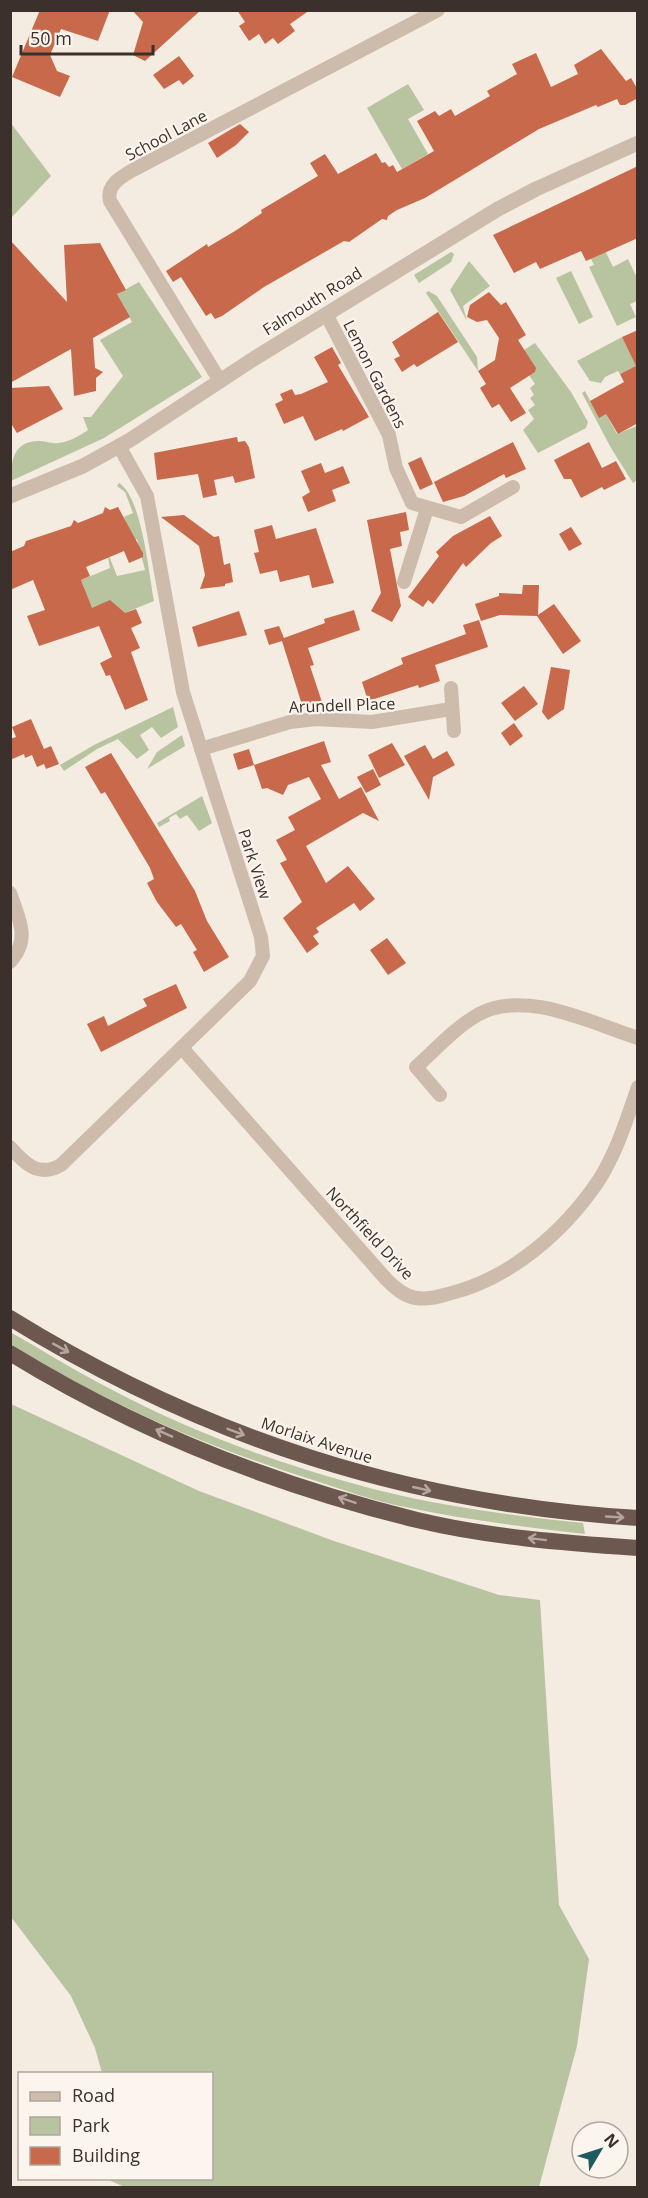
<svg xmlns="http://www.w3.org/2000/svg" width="648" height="2198" font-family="'Open Sans',sans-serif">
<rect width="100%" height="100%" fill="#f4ebe1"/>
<!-- green -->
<g fill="#b8c4a0">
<path d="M408,84L424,110L408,119L428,154L402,169L367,108Z"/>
<path d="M10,122L51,176L11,218H10Z"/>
<path d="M590,219L613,267L628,259L637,278V301L630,304L636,317L617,326L589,267L594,265L590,257Z"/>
<path d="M451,252L454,254L451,262L419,283L414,275Z"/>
<path d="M469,261L490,286L463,306L467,321L450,290Z"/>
<path d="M571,271L593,317L579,324L556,278Z"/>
<path d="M139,282L202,377L104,438L11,481C11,461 13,441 39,441C45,441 51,444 58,443C69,442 79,436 88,430L83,417H91L123,376L100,340L132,322L117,294Z"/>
<path d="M428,291L437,296L477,357L478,371L426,293Z"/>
<path d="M622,337L637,367V378L632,368L620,374L618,371L605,377L601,383L590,381L577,361Z"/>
<path d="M535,343L571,392L588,422L586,428L538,453L523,430L534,419L528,410L535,405L530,398L534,395L530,388L535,384L529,375L535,372L524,350Z"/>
<path d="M585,391L599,417L606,414L617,434L637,426V480L633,483L611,448L582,393Z"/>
<path d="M119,483C142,497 149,575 154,601L127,612L132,627L100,623L71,592L84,587L81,580L110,568L107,551L117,576L145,570L137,539L133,540L124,517L133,513L125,492L117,486Z"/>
<path d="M173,707L178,727L161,738L152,727L140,735L149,750L137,759L118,739L97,749L64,771L60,765L94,745Z"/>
<path d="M182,735L185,746L147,769L157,752Z"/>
<path d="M202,796L212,823L199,831L187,815L180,819L176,814L169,818L170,821L159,827L157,823Z"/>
<path d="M10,1332C41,1349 70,1368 101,1384C180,1427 269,1461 355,1484C429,1505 506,1515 583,1523L585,1534C523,1527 461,1519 400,1506C371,1500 341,1489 313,1480C207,1447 104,1403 11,1344Z"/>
<path d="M11,1404L199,1491L334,1541L499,1595L540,1600L559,1905L589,1959L577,2046L539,2187L127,2188L111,2181V2178H212V2074L102,2073L95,2048L71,1996L11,1917Z"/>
</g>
<!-- building -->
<g fill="#c8694b">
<path d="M40,10H110L98,41L61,29L50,55L57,71L70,76L60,97L12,77Z"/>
<path d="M132,10H201L145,61L133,55L143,22Z"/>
<path d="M237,10H310L290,24L295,31L278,44L273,38L265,44L259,34L249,41L239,26L245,22Z"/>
<path d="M601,49L626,81L631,78L638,90V98L625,105H620L617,99L598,107L596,105L539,129L425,198L397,210L388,216L387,220L382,219L349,242L344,241L264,287L222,316L215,319L211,313L206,316L181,277L173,282L166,271L207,244L208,247L235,231L262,213L261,210L318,176L310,163L325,154L338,174L376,153L382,163L385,162L389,167L393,165L397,172L434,151L417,121L435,111L439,116L451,109L455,116L490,96L487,91L517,74L512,64L536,53L551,87L578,74L574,65Z"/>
<path d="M179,56L194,76L183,85L179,80L164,89L153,75Z"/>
<path d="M240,124L249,132L236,145L217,158L208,143Z"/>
<path d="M638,166V238L586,261L581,251L540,269L536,262L514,273L493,235Z"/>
<path d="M10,240L67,302L64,245L100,243L107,256L126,290L117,294L130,317L93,338L95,368L103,372L96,378V391L74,396L71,349L10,383Z"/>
<path d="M489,292L501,305L506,302L526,335L518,340L536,368L535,372L510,388L526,413L511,422L499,404L492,408L480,388L486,384L478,371L495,360L499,338L487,320L477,322L467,317L470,305Z"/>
<path d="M438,312L458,342L417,367L414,364L402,372L394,359L400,356L392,342Z"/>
<path d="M638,330V423L618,434L606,414L599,418L590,401L624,382L620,374L636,366L622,337Z"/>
<path d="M332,347L341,363L338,365L369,417L343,431L342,429L315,441L303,416L284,424L275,404L283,400L280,394L292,389L295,395L301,394L328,382L314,357Z"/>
<path d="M49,386L63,409L17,433L10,422V388Z"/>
<path d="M237,437L238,442L245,441L249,447L255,478L235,483L233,476L214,480L217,495L203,498L198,474L157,480L154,453Z"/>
<path d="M513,442L526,469L506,478L504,474L464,496L443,502L434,482Z"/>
<path d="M589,442L602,468L616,461L626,479L604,490L602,487L581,498L571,479H564L554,460Z"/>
<path d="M421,457L433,484L420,490L408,463Z"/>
<path d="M321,463L325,473L343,466L350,483L332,490L336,501L308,512L302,497L310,492L301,471Z"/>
<path d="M105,507L110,510L118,507L143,553V557L129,563L124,551L86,567L90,576L81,580L92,608L110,600L125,613L136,609L142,623L131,628L140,648L131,652L148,700L125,710L110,675L106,676L100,663L112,657L99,626L39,646L27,616L45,610L33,580L10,590V552L24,546L26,541L71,526L74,520L78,523L103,513Z"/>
<path d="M406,512L409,530L400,532L402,546L390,549L401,606L392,622L371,611L381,593L367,520Z"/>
<path d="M184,515L214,537L219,536L224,565L230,563L233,582L225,584V586L200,589L205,575L199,546L161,517Z"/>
<path d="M490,516L502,536L491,543L466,567L463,563L433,604L428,600L423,607L408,597L439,556L436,552L453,536Z"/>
<path d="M272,525L276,539L316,528L334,583L312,588L309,575L280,582L277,570L260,574L254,553L259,552L254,530Z"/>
<path d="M571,527L582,544L569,551L559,534Z"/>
<path d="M523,585H539L538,615L554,604L581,641L563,654L537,616L500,615L481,621L475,604L499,596V593L522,594Z"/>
<path d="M354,610L360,630L308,648L314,665L310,666L322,702L303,708L282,641L269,645L264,630L279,626L284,638L325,623L324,619Z"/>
<path d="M239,611L247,635L198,647L192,627Z"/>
<path d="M479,620L488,647L435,665L440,681L419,688L418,685L368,701L362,682L403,664L401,658L466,634L463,625Z"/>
<path d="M551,667L570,670L564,709L548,720L542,712Z"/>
<path d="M524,686L538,704L515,721L501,703Z"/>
<path d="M31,719L44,749L51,746L59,764L46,769L44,764L37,767L32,755L25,758L24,754L10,760V739L16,737L12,727Z"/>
<path d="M514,723L523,736L510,746L501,733Z"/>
<path d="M324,741L331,762L321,765L339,799L361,787L379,821L363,813L306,846L326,883L348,866L375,899L360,911L354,903L316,928L319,932L313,936L319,944L307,953L283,918L302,902L280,863L287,860L276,840L295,830L288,817L321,799L309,777L288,785L283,795L267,788L262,789L254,765Z"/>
<path d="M392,743L405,765L379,778L368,755Z"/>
<path d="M425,745L433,759L447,751L455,765L433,777L429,800L404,756Z"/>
<path d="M249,749L254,765L238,770L233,754Z"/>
<path d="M111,753L195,891L207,921L229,957L204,972L193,952L197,950L181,924L176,927L157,902L147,883L154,879L150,868L105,792L101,794L85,767Z"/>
<path d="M373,769L381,785L366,793L357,777Z"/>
<path d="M387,938L406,963L388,975L370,950Z"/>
<path d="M176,984L187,1008L101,1052L87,1024L104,1016L108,1026L147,1006L143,999Z"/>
</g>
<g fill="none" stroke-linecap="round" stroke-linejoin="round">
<!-- minor -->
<g stroke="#cdbbac" stroke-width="14">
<path d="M326,314L389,435L396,468L412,503L461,517L513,487"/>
<path d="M220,381L110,201C106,185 121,177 133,170L438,10"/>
<path d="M404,582L427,509"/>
<path d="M451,688L454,731"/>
<path d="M201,749L290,722L316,719L372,722L451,709"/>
<path d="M10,893C19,919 31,939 10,962"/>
<path d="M182,1048L386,1279C395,1288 404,1296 416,1298C427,1300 438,1297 448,1294C510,1279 564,1232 599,1180C617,1151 627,1119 638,1087"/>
<path d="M440,1095L416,1067C436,1049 456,1027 479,1014C526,989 591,1023 638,1038"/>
<path d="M10,1147C24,1163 38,1178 61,1165L250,981L263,956L261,937L183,692L147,496L119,446"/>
</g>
<!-- tertiary -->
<path stroke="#cdbbac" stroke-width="15" d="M10,496L83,466L130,440L255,358L498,209L536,189L638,143"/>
<!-- trunk -->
<g stroke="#6c584f" stroke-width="16">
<path d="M10,1318C204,1438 410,1504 638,1518"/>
<path d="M10,1353C135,1430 274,1485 417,1520C488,1537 564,1543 638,1548"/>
</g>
</g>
<!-- one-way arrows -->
<defs><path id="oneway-shaft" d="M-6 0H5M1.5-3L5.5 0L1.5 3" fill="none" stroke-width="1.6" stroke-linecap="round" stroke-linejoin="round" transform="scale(1.5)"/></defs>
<g stroke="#b4a69e">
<use href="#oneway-shaft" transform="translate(61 1348) rotate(29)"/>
<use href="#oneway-shaft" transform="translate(236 1432) rotate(21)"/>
<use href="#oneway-shaft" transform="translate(164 1433) rotate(-156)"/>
<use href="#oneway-shaft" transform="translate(422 1489) rotate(13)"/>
<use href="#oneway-shaft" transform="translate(347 1500) rotate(-162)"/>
<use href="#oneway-shaft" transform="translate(615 1517) rotate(3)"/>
<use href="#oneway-shaft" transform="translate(537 1539) rotate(-173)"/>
</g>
<g text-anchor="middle" stroke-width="4.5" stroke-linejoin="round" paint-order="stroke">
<!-- street labels -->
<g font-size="16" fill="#3b302b" stroke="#fbf5ee">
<text transform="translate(166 135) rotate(-28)" y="6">School Lane</text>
<text transform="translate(312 301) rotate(-32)" y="6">Falmouth Road</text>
<text transform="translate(375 374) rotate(63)" y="6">Lemon Gardens</text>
<text transform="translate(342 705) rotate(-2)" y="6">Arundell Place</text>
<text transform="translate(255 864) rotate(72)" y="6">Park View</text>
<text transform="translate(370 1233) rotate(47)" y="6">Northfield Drive</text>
<text transform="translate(317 1440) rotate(18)" y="6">Morlaix Avenue</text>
</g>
</g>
<!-- border -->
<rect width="648" height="2198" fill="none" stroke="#3b302b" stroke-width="24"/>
<!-- legend -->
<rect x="18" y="2072" width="195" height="108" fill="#fbf5ee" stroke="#aea6a0" stroke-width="1.5"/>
<rect x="30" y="2092" width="30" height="9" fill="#cdbbac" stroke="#aea6a0" stroke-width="1.5"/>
<text x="72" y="2102" font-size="18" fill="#3b302b">Road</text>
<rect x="30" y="2117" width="30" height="18" fill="#b8c4a0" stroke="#aea6a0" stroke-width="1.5"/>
<text x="72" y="2132" font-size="18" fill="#3b302b">Park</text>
<rect x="30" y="2147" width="30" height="18" fill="#c8694b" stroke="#aea6a0" stroke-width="1.5"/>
<text x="72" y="2162" font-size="18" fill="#3b302b">Building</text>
<!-- north arrow -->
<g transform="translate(600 2150) rotate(51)"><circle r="28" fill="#fbf5ee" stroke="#aea6a0" stroke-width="1.5"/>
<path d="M0-4.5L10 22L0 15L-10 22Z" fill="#1f5a5e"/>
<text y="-9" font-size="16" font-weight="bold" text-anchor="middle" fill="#3b302b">N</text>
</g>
<!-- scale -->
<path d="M21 45v9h132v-9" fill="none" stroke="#3b302b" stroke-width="3"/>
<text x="30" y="45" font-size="18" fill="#3b302b" stroke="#fbf5ee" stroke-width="4.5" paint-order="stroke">50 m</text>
</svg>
